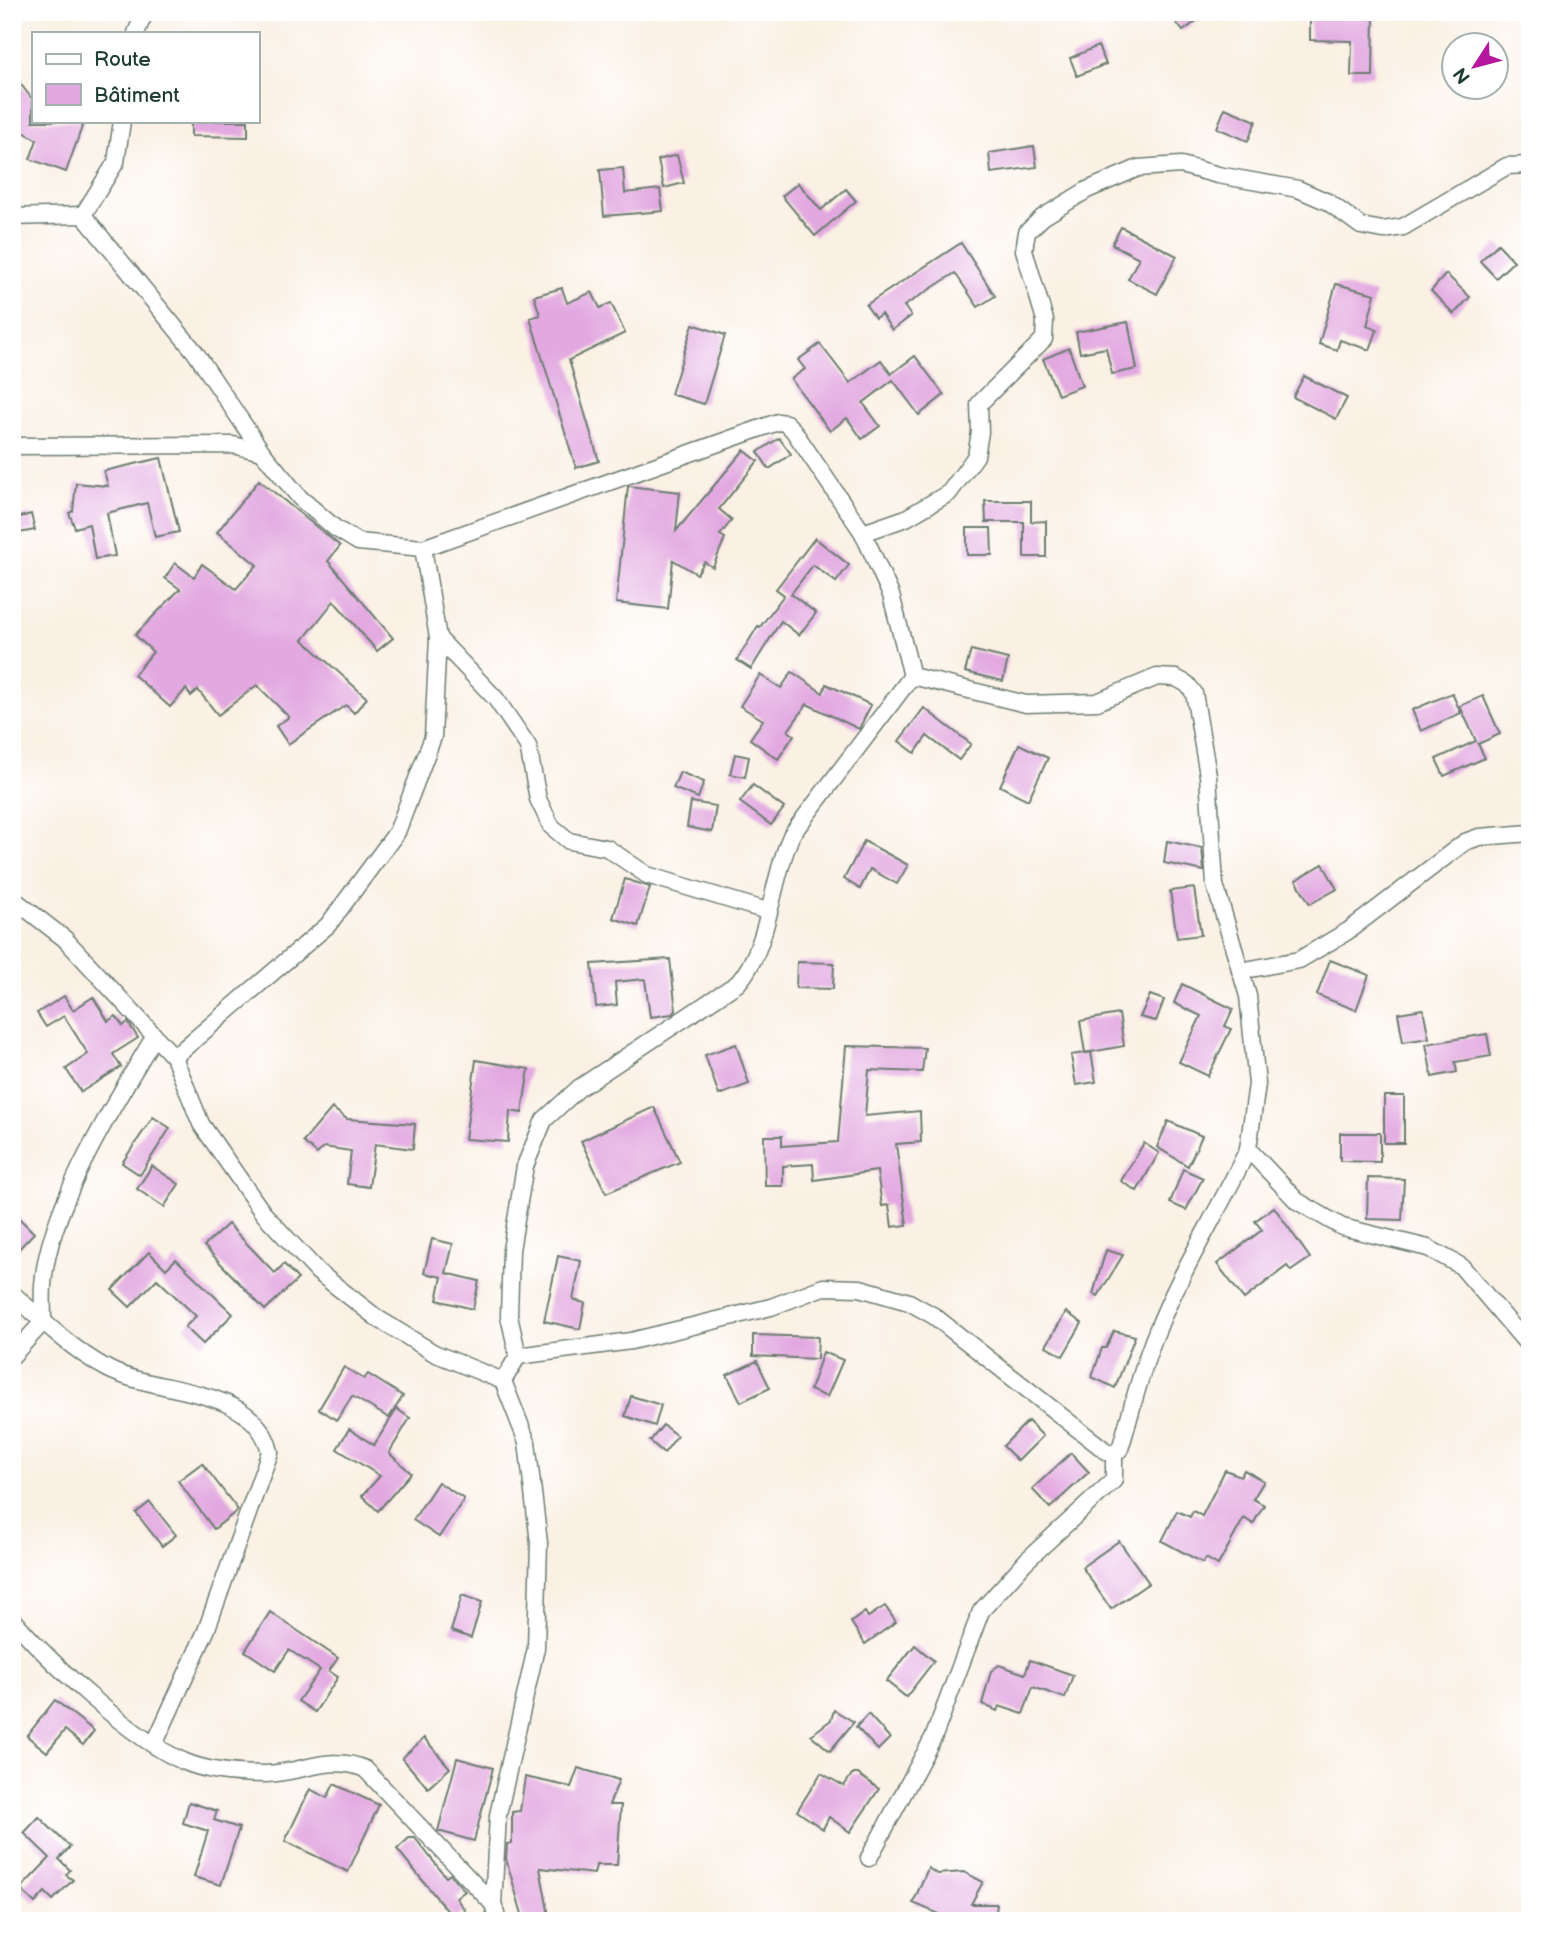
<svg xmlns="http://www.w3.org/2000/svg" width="1542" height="1933" font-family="'Balsamiq Sans',sans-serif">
<rect width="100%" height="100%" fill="#fff"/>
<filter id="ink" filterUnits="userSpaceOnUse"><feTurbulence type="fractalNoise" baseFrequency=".0143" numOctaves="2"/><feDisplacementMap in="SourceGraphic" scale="14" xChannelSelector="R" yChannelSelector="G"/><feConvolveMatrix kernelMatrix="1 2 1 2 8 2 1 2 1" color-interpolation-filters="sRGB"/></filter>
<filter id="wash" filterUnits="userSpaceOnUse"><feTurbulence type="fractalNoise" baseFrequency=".00686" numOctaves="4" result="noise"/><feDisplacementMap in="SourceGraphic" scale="28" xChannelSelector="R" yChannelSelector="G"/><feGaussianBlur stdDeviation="1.57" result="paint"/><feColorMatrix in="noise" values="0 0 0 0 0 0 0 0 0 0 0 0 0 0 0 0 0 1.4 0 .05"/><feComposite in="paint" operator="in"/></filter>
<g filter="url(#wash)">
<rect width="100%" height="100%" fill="#faf0e3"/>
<g id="blocks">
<!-- building -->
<g fill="#e2a8e0">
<path d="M1168,12H1208L1183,31Z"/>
<path d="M1310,12L1374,13L1373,76H1351L1352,41L1310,40Z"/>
<path d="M1098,46L1106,64L1077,76L1070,58Z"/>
<path d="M12,73L33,100V121H84L66,172L30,159L37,140L12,125Z"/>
<path d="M1225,108L1256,121L1248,141L1217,128Z"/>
<path d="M191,121H248V137L191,136Z"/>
<path d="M1034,146L1037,167L991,173L989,153Z"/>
<path d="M677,155L684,183L664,188L658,160Z"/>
<path d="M623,168L625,193L660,189L663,211L604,216L600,170Z"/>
<path d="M798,183L821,210L846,189L856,201L815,236L782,196Z"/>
<path d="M1121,227L1177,256L1157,294L1128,279L1139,258L1112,244Z"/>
<path d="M961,243L995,296L978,307L955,273L904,306L911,316L892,330L881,314L875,318L866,305Z"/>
<path d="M1498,244L1514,261L1496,278L1480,261Z"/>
<path d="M1446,274L1470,297L1454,314L1431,291Z"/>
<path d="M1336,284L1375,294L1367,326L1377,330L1370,350L1340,340L1337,350L1319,344Z"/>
<path d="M562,288L567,303L592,292L600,308L611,303L625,333L569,360L599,461L576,468L530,318L540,315L534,296Z"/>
<path d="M1128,322L1137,369L1112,374L1106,348L1080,353L1076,332Z"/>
<path d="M693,324L725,335L704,404L671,394Z"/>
<path d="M820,344L850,383L881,360L891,374L915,356L944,395L919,415L893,380L863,403L880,426L862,439L847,418L830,431L791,379L805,369L798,360Z"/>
<path d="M1069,348L1082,386L1058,395L1043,359Z"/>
<path d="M1304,376L1347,398L1336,419L1293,397Z"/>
<path d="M779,438L791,454L769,469L758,452Z"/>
<path d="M744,450L758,461L719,509L732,520L720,535L725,538L713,567L704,562L697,574L673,560L668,609L616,603L628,486L680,492L676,531Z"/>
<path d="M161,458L179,532L155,537L147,503L107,513L115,556L95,559L89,524L75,528L69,513L73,511L76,483L108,486L104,471Z"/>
<path d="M259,480L340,546L328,561L393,638L377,651L334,601L303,640L367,698L354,713L346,705L288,744L276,726L289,717L257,685L218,715L198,690L191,696L186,689L170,707L134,675L153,652L135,635L180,589L165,578L175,563L194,577L202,564L236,589L257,565L217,532Z"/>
<path d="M985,501H1031V522L1046,521V557H1024V522H986Z"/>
<path d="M31,514L35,530L19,533L16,518Z"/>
<path d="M967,528H991L992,555H967Z"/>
<path d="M815,538L849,565L836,582L813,565L791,594L816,613L799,635L781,621L751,669L737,660L758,626L760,627L784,595L776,589Z"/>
<path d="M971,650L1008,659L1003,681L965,672Z"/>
<path d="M792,672L823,693L826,684L871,705L859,729L807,704L788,731L794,735L778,759L750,739L763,720L740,706L760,675L781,688Z"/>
<path d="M1452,693L1461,713L1421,731L1412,710Z"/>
<path d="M1483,696L1500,734L1478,744L1485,758L1444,776L1436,759L1476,741L1460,706Z"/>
<path d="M924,708L971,744L959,760L927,736L915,753L899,741Z"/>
<path d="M1019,744L1048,758L1028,800L1000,786Z"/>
<path d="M735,754L749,757L745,777L730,774Z"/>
<path d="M680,772L704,782L698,798L673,788Z"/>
<path d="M753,785L784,808L771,825L740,802Z"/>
<path d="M691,802L716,806L712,832L687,827Z"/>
<path d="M864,841L908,865L897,884L870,869L860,889L844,879Z"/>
<path d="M1167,841L1202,848L1204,871L1164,863Z"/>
<path d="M1323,864L1337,889L1310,904L1296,880Z"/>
<path d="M625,879L650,887L638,926L613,918Z"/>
<path d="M1194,888L1201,935L1177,938L1170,891Z"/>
<path d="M670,959L676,1011L672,1014L650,1017L645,979L615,982L617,1005L596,1007L592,964Z"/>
<path d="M1330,960L1369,975L1356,1010L1317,995Z"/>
<path d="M797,962L834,963L833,989L796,988Z"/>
<path d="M1182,984L1233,1009L1225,1026L1231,1029L1208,1076L1179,1062L1201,1016L1174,1003Z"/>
<path d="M1150,995L1164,1000L1156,1021L1140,1017Z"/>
<path d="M64,996L73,1010L93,997L108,1021L116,1016L123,1026L128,1022L138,1038L113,1054L121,1067L81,1092L66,1069L88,1054L64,1016L46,1027L37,1013Z"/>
<path d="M1423,1009L1429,1038L1403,1042L1398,1013Z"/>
<path d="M1119,1014L1124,1046L1085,1053L1080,1021Z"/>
<path d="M1487,1034L1491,1056L1455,1062L1457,1072L1432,1077L1426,1044Z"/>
<path d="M736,1044L749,1084L719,1095L705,1055Z"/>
<path d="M846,1046L925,1048L922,1072L869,1070L865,1116L920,1111L921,1142L896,1144L907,1225L892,1227L889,1205L882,1206L877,1171L814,1180L813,1164L783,1166V1186H765L764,1136H782V1146L838,1142Z"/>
<path d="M1091,1052L1096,1082L1076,1085L1071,1055Z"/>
<path d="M476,1060L529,1069L522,1113L510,1111L508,1142L465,1139Z"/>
<rect x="1384" y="1096" width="20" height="47"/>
<path d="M654,1107L680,1162L606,1193L581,1141Z"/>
<path d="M332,1108L347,1119L415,1124L413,1149L375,1144L369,1187L347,1184L351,1151L324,1147L317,1154L303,1142Z"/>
<path d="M153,1117L170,1128L140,1175L122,1163Z"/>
<path d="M1168,1121L1202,1136L1188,1166L1157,1147Z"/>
<path d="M1340,1133H1380V1162L1340,1161Z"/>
<path d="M1144,1143L1159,1153L1137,1191L1121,1181Z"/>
<path d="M152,1166L179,1184L164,1207L137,1189Z"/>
<path d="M1183,1169L1203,1178L1186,1210L1170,1203Z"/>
<path d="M1368,1178L1404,1179L1402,1220L1367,1219Z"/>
<path d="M1274,1207L1310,1258L1291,1271L1287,1266L1244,1299L1217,1264L1262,1230L1255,1221Z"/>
<path d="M12,1211L34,1233L12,1256Z"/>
<path d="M228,1224L275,1273L284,1264L298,1279L265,1310L204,1246Z"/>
<path d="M432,1239L453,1244L446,1273L479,1281L473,1309L437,1300L442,1277L424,1273Z"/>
<path d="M1106,1250L1123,1255L1098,1296L1093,1294Z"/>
<path d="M149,1252L166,1269L176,1259L233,1314L203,1344L185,1327L196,1316L157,1279L130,1307L112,1290Z"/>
<path d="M558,1256L581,1261L573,1300L585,1303L580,1329L544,1321Z"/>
<path d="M1066,1312L1082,1323L1063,1356L1046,1346Z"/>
<path d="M1114,1331L1135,1336L1115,1388L1092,1377L1102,1348H1106Z"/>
<path d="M753,1335L818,1337L817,1359L753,1356Z"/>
<path d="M823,1352L843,1360L827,1397L810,1390Z"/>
<path d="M757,1361L770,1388L741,1402L727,1375Z"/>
<path d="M344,1367L364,1379L368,1374L403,1396L389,1418L352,1396L337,1420L319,1409Z"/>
<path d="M631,1396L661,1405L655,1426L625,1416Z"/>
<path d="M397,1409L410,1418L389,1453L411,1473L378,1511L362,1496L380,1476L337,1449L349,1429L374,1445Z"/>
<path d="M1028,1421L1043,1436L1018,1461L1003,1446Z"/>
<path d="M663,1425L677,1436L664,1453L650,1441Z"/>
<path d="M1071,1453L1089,1472L1050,1508L1032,1489Z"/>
<path d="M202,1463L238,1510L214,1529L178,1481Z"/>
<path d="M1225,1470L1241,1476L1244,1470L1264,1481L1253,1499L1264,1505L1253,1524L1244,1518L1218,1565L1206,1558L1203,1563L1162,1541L1177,1511L1190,1517L1193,1511L1202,1516Z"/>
<path d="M438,1482L464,1499L439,1537L413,1520Z"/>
<path d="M150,1502L176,1535L162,1546L136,1513Z"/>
<path d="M1119,1541L1149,1583L1111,1609L1082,1567Z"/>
<path d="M462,1595L482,1602L471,1638L451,1631Z"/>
<path d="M885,1606L896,1622L865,1644L851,1622L865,1612L868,1617Z"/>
<path d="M270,1612L338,1658L329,1671L338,1677L315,1712L298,1701L320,1670L289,1650L275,1671L245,1651Z"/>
<path d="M915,1645L934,1661L906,1697L886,1681Z"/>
<path d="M1030,1660L1073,1675L1065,1698L1033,1687L1023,1714L999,1706L997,1711L982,1704L991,1671L999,1665L1025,1674Z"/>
<path d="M55,1700L94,1731L83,1745L65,1730L47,1752L27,1736Z"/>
<path d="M834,1710L854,1722L830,1751L811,1735L831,1720Z"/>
<path d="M868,1714L890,1738L878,1750L856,1727Z"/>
<path d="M424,1738L450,1768L428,1788L402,1758Z"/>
<path d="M457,1758L493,1768L474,1841L438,1831Z"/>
<path d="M578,1768L619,1780L609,1805H621L617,1865H596L594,1874L540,1868L550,1921H524L506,1859L507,1844L512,1843V1812L520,1811L525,1777L571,1787Z"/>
<path d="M821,1773L844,1786L852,1774H858L879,1789L850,1832L829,1817L823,1829L797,1811Z"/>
<path d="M334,1784L379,1805L348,1872L285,1841L310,1789L327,1798Z"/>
<path d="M189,1802L217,1811L214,1820L239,1828L221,1885L194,1877L208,1831L183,1823Z"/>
<path d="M39,1817L70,1847L59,1859L70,1870L66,1875L73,1880L53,1900L45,1892L35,1903L20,1889L50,1858L24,1833Z"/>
<path d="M409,1838H415L446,1877L450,1874L465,1891L456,1898L465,1910L454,1919L397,1849Z"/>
<path d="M928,1868L937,1874L964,1872L983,1882L971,1904H997L995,1921H956L913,1903Z"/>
</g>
</g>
</g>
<g filter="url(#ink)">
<use href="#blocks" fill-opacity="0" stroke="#6c7c71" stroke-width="2"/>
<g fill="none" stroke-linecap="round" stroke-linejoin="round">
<defs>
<g id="minor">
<path d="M136,33L145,12"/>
<path d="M83,215L116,162L122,121"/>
<path d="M12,217L83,215L195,352L262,452L300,498L335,528L358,542L423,548L778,422L786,423L793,430L863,533L891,595L912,676L1026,704L1097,702L1157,677L1176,678L1187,684L1194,693L1208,775L1215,885L1248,996L1257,1084L1248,1149L1297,1201L1342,1227L1428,1248L1461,1266L1530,1347"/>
<path d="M12,446L233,445L262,452"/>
<path d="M863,533L906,518L949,493L976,456L980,432L979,404L1044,339L1045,320L1024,250L1027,232L1043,217L1087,190L1138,168L1181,165L1218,175L1298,189L1328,202L1361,226L1383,230L1403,227L1507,166L1530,165"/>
<path d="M423,548L438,638L433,737L397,832L328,925L174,1057L201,1124L263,1213L318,1272L377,1318L434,1353L503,1381L527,1442L539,1543L536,1648L498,1815L493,1904L498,1921"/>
<path d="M438,638L496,699L528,746L538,799L551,826L569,841L607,848L647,875L767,911"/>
<path d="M12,898L65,939L174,1057"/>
<path d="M1240,971L1299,960L1348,931L1465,842L1479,837L1530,833"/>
<path d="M12,1293C39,1318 75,1352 108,1369C158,1395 255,1385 270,1452L206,1631L154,1745"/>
<path d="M12,1356L43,1322C43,1310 42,1297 43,1285C48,1208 115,1103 154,1037"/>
<path d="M518,1356L631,1341L771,1307L823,1287L860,1288L909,1302L934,1316L1107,1452L1114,1454L1120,1449C1132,1410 1141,1368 1157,1331C1182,1268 1219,1211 1248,1149"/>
<path d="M503,1381L518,1356L509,1316L511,1250L525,1166L544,1120L579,1088L738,983C770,947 771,879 792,834L912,676"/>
<path d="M12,1618C47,1660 133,1740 183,1761C207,1772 240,1774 266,1774C301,1773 331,1754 365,1769L493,1904"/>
<path d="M869,1858L934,1736L981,1611L1026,1561L1114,1480V1454"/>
</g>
</defs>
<!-- minor casing -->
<use href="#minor" stroke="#6c7c71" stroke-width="19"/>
<!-- minor -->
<use href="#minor" stroke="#fff" stroke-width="16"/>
</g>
</g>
<!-- margin -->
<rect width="1542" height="1933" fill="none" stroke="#fff" stroke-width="42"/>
<!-- legend -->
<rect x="32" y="32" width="228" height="91" fill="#ffffff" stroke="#a5b1ae" stroke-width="2"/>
<rect x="46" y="54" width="35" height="10" fill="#ffffff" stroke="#a5b1ae" stroke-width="2"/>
<text x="94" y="66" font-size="21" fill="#1f3d34">Route</text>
<rect x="46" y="84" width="35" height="21" fill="#e2a8e0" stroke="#a5b1ae" stroke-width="2"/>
<text x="94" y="102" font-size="21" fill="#1f3d34">Bâtiment</text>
<!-- north arrow -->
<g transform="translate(1475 66) rotate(234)"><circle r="33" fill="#ffffff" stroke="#a5b1ae" stroke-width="2"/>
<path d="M0-5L12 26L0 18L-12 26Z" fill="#b5179e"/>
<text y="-10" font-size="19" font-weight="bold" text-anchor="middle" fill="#1f3d34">N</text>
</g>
</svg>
